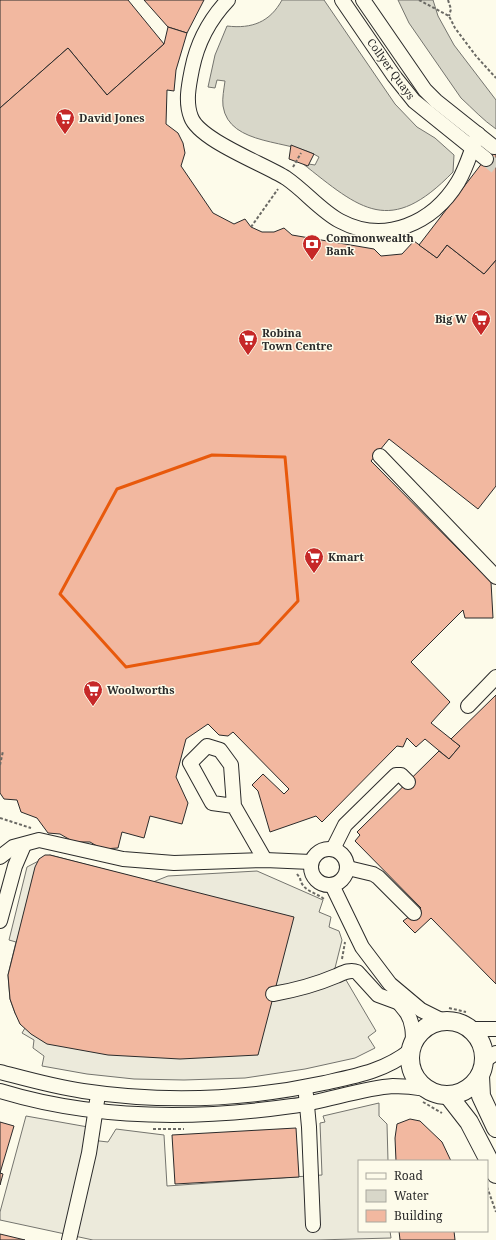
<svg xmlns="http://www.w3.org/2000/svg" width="496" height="1240" font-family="'Noto Serif',serif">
<rect width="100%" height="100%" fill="#fdfbea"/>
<!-- parking -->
<g fill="#eceadb" stroke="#74746e">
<path d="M50,855L153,882L168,876L257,871L323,900L319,912L331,917L329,927L339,931L342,940L335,968L346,980L376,1031L368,1037L375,1048L355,1058L305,1069L245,1078L184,1080L134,1079L87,1074L42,1066L44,1056L33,1048L34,1040L22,1033L25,1028L15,1013L10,999L8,975L16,942L9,940L27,867Z"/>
<path d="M379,1103V1116L387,1124L388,1161H359V1231H390L391,1238L316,1240H93L0,1220V1212L26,1116L88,1127L91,1140L108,1142L116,1129L164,1135L167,1186L322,1175L320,1123L325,1122L323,1116Z"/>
</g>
<!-- water -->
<g fill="#d8d7c9" stroke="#74746e">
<path d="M282,0H324L395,104L417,127L435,138L454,155L453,172C390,237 361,210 302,163L315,165L319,157C292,139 229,147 223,106C222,98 224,89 225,81L217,80L215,88L208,87L215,55L227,26C252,29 270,22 282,0Z"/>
<path d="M398,0H433L438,16L454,45L496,100V129C483,120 473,109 461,98L409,23Z"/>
</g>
<!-- building -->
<g fill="#f2b8a0" stroke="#2b2b2b">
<path d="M0,0H128L164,44L107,95L68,48L0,108Z"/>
<path d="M144,0H204L187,33L168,27Z"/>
<path d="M168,27L187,33L176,70L174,91L167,90L166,124L178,133L183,143L185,153L181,166L213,213L234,224L245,219L251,227L262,232H274L284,228L292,235L374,249L381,256L402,254L414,241L437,258L447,245L484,274L496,260V486L478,509L389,439L371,461L491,582L493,618H465L463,610L411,662L450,702L431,723L460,746L449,759L425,739L416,747L407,738L403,747L397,746L322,822L316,816L270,832L258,791L252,785L263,774L284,794L289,789L233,732L228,736L219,735L208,724L186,739L176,777L188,803L182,824L150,816L144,838L122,832L118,848L102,849L90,842H74L60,834L48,833L37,818L21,812L17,800L4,799L0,793V108L68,48L107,95L164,44Z"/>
<path d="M291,145L314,154L308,166L289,159Z"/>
<path d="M496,145V260L484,274L447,245L437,258L419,245Z"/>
<path d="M496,695V984L431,918L415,933L403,921L421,908L355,841L360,835L357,832L439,751L449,759L460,746L451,739Z"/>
<path d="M45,855H50L294,917L258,1055L180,1059L108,1055L47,1044L31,1034L20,1024L15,1013L10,999L8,975L35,867L39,859Z"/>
<path d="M410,1119L420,1121L442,1142L451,1161H396L395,1138L397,1124Z"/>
<path d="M0,1122L14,1126L0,1173L3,1174L0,1185Z"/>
<path d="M296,1128L299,1177L175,1184L172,1135Z"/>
<path d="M399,1231H454L455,1240H400Z"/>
<path d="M0,1234L25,1240H0Z"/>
</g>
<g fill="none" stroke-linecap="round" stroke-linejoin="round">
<!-- minor-tunnel -->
<path stroke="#d3d1c4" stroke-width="14" stroke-dasharray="14 7" stroke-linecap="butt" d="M486,159L496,167"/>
<defs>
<g id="minor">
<path d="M228,0C210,19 197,44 192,69C189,84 185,102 191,117C199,140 264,164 286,178C305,191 321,211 340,221C385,245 433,223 458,182C467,167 471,150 478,134"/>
<path d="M342,0L394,76L414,101L486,159"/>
<path d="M363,0L425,90L436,101L494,147"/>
<path d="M380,456L496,577"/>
<path d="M468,706L496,677"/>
<path d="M234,806L231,765L220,750L207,746L190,763L212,803L234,806L265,860"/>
<circle cx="329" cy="867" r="18"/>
<path d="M333,849L345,825L396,775H401L408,782"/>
<path d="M0,857L13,847L39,840L123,859L174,863L265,860L311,862"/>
<path d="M348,868L373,874L378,877L414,913"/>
<path d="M332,885L362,947L390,984L421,1010L443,1021"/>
<path d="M0,921L15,866L24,845"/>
<path d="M273,994C296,990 315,985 336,976C343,973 350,969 357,972L378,995L397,1002"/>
<path d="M394,994C397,1002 402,1006 407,1013C413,1023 413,1033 413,1044"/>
<path d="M465,1025L473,1029H496"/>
<path d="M485,1060L496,1053"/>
<path d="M0,1072C27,1079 55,1087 83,1091C163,1103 245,1100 324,1083C356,1076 385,1071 411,1050"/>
<path d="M0,1091C95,1120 194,1120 292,1106C324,1102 362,1088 393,1086C404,1086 415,1087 426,1089"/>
<path d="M306,1095L309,1127L313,1225"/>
<path d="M69,1240L89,1153L97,1101"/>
</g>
<g id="major">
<circle cx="447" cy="1058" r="37"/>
<path d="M480,1076L481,1096L496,1128"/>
<path d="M448,1095L469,1122L496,1174"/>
</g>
</defs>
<!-- minor casing -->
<use href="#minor" stroke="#2b2b2b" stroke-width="16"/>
<!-- major casing -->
<use href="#major" stroke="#2b2b2b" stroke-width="20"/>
<!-- path -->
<g stroke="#6a6964" stroke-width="2" stroke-dasharray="3 2" stroke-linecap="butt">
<path d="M419,0L449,16L455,28L476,56L496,78"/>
<path d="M448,0L451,9L449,16"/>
<path d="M293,167L301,153"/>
<path d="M251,227L278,189"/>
<path d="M0,765L3,751"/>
<path d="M0,818L31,828"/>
<path d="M297,874L300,878C302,891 315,892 324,899"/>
<path d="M342,959L345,942"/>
<path d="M449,1008L466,1012"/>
<path d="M423,1102L442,1113"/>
<path d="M153,1129H184"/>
<path d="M487,1187L496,1212"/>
</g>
<!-- minor -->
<use href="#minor" stroke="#fdfbea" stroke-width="14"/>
<!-- major -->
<use href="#major" stroke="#fdfbea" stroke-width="18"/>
</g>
<!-- marked area -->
<path fill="none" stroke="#e8590c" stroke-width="3" stroke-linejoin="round" d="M212,455L285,457L298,601L259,643L126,667L60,594L117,489Z"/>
<!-- icons -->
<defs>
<symbol id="supermarket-pin" viewBox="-11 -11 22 30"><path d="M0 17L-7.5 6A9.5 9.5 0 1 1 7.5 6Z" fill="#c62828" stroke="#fdfbea"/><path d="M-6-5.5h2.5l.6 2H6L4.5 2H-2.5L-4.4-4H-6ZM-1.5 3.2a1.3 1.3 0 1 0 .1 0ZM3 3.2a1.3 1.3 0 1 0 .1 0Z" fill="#fff"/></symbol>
<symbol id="bank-pin" viewBox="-11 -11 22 30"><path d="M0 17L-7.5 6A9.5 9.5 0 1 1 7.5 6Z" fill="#c62828" stroke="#fdfbea"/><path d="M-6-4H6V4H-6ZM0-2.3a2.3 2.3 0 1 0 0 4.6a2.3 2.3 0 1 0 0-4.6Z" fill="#fff"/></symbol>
</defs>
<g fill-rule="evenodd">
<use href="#supermarket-pin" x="54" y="107" width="22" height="30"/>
<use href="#bank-pin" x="301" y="233" width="22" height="30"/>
<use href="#supermarket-pin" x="470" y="308" width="22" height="30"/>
<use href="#supermarket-pin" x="237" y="328" width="22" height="30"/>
<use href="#supermarket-pin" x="303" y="546" width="22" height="30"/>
<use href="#supermarket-pin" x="82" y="679" width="22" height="30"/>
</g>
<g text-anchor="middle" stroke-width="3" stroke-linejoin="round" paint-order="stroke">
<!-- street labels -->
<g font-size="11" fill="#2b2b2b" stroke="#fdfbea">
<text transform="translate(391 69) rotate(54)" y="4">Collyer Quays</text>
</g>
<!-- poi labels -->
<g font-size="11" font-weight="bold" fill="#2b2b2b" stroke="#fdfbea" text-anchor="start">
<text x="79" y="122">David Jones</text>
<text x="326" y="242">Commonwealth<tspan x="326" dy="13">Bank</tspan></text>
<text x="467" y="323" text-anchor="end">Big W</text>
<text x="262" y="337">Robina<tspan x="262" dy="13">Town Centre</tspan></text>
<text x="328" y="561">Kmart</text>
<text x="107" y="694">Woolworths</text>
</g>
</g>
<!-- legend -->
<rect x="358" y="1160" width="130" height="72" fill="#fdfbea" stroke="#a9a89e"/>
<rect x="366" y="1173" width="20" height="6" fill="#fdfbea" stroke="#a9a89e"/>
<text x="394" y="1180" font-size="12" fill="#2b2b2b">Road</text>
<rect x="366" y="1190" width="20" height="12" fill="#d8d7c9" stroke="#a9a89e"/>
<text x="394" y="1200" font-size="12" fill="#2b2b2b">Water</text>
<rect x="366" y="1210" width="20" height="12" fill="#f2b8a0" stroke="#a9a89e"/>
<text x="394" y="1220" font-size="12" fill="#2b2b2b">Building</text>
</svg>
